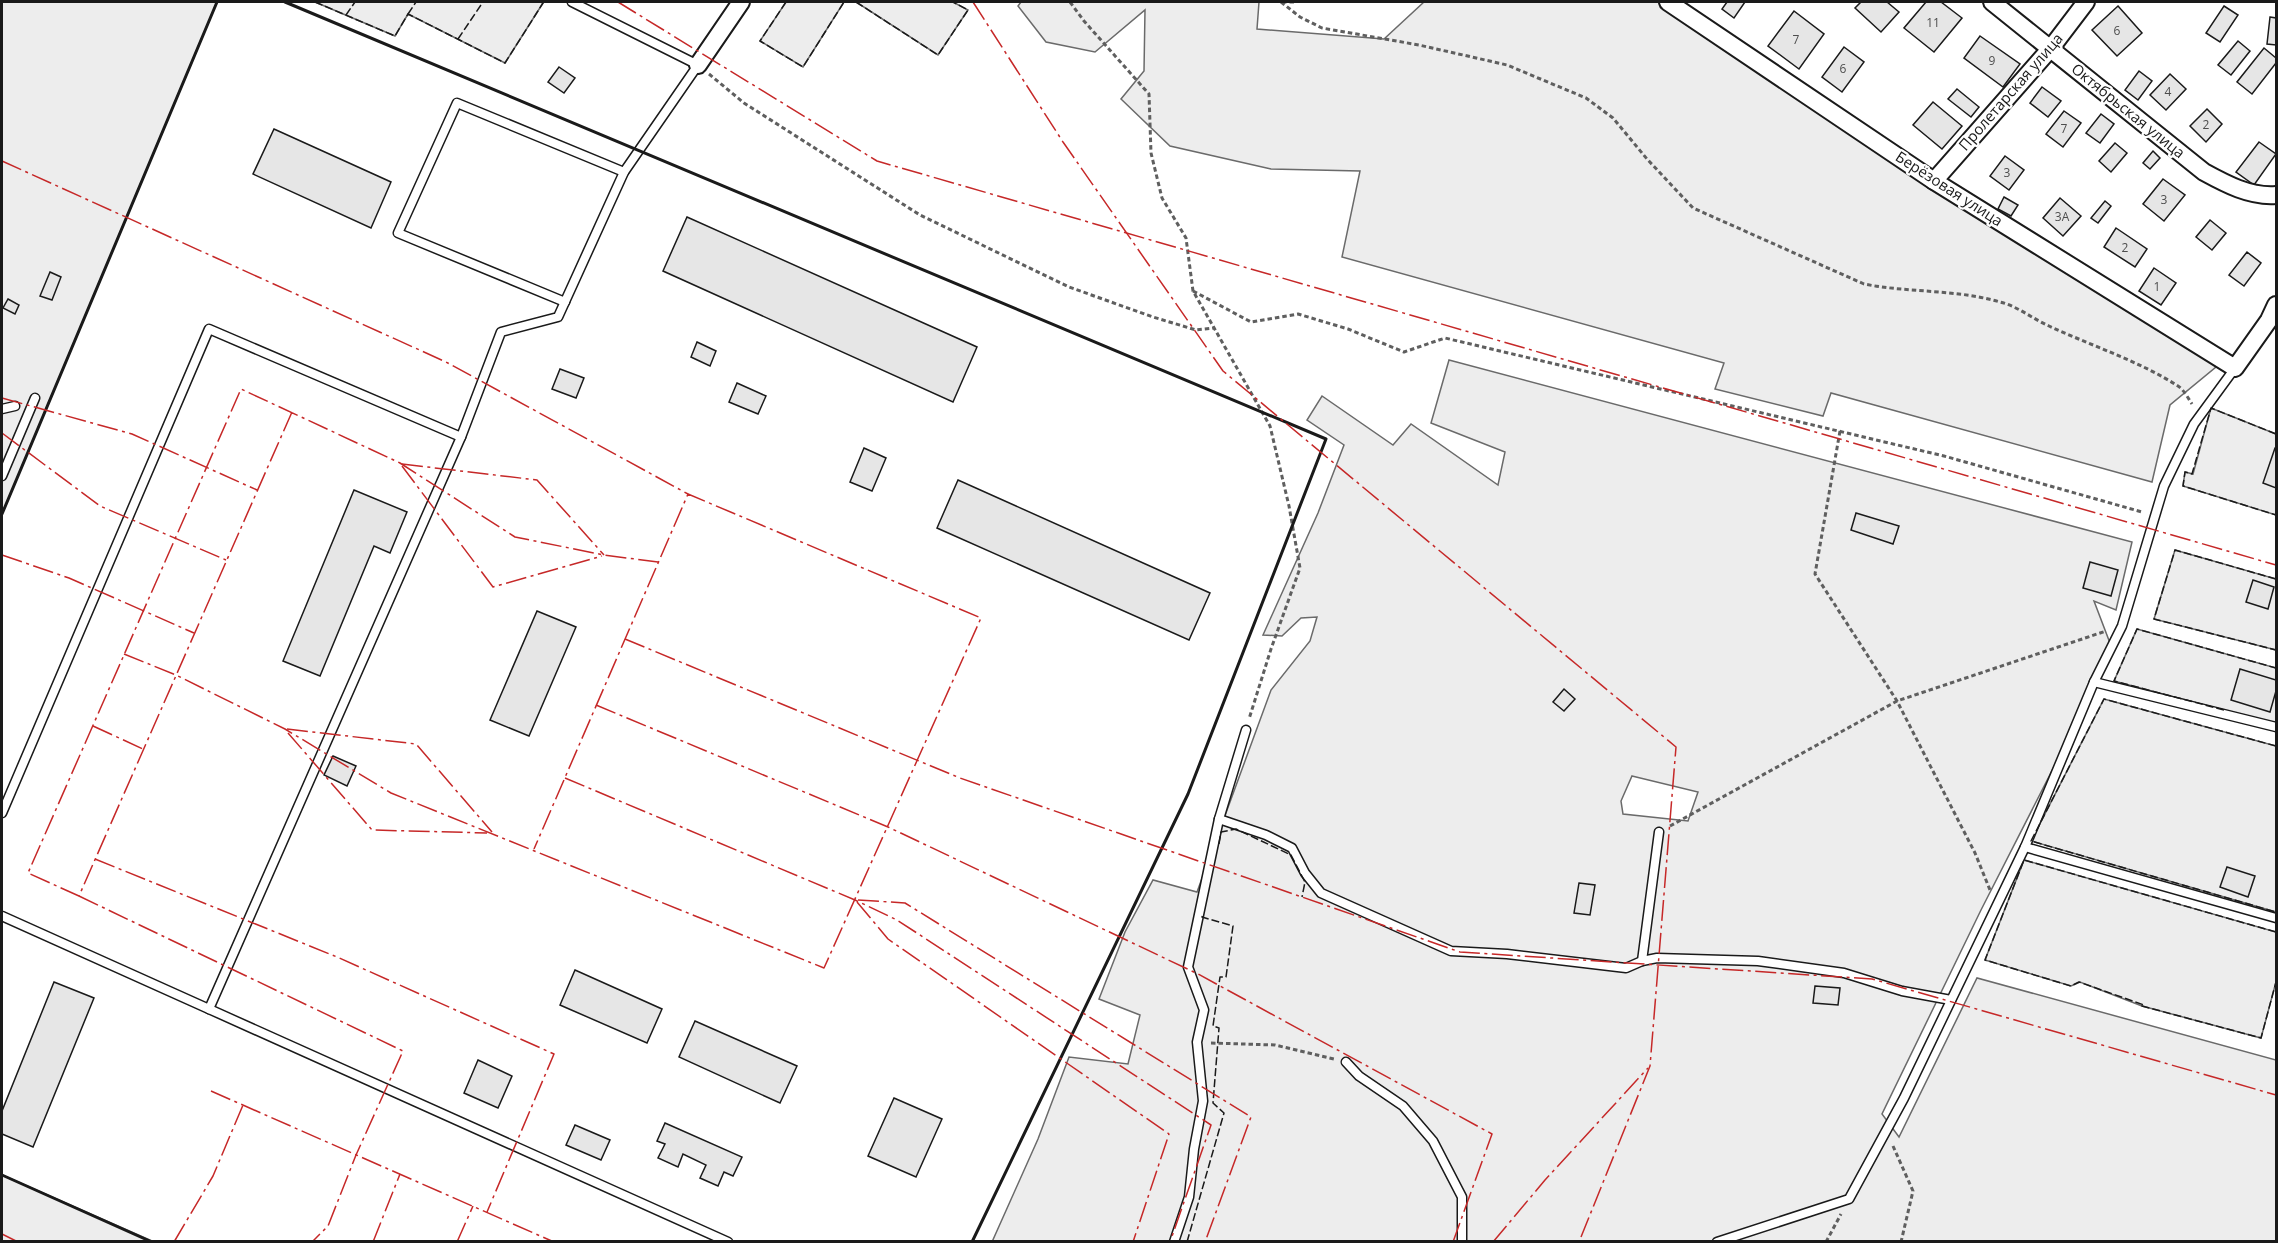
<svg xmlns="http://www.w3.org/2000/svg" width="2278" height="1243" font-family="'Open Sans',sans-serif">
<rect width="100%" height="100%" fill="#fff"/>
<!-- built -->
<g fill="#ededed" stroke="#6a6a6a" stroke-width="1.5" fill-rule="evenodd">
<path d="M2,2H217L2,514Z"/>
<path d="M315,2H541L543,3L505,63L408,14L395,36Z"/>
<path d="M786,2H844L803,67L760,41Z"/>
<path d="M856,2H953L968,10L938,55Z"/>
<path d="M1021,2H1259L1257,29L1384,39L1424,2H1665L2222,362L2170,405L2152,482L1831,393L1823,416L1715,389L1724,363L1342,257L1360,171L1271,169L1170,146L1121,99L1144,71L1145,10L1095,52L1046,42L1018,6Z"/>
<path d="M1449,360L2132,542L2116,610L2094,601L2113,651L1981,910L1882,1114L1899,1137L1977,978L2276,1060V1241L992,1242L1038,1139L1069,1057L1128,1064L1140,1015L1099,999L1125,932L1153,880L1197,892L1271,690L1310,641L1317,617L1301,618L1282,636L1263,635L1318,513L1344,445L1307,420L1322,396L1393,445L1411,424L1498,485L1505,452L1431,423ZM1632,776L1698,792L1688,821L1623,814L1621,801Z"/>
<path d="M2211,408L2276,434V515L2183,486L2185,472L2193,474Z"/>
<path d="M2175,550L2276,579V650L2154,619Z"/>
<path d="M2137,629L2276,668V724L2114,681Z"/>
<path d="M2104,699L2276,746V912L2031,841Z"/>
<path d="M2024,860L2276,932V982L2261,1038L2142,1006L2080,982L2071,986L1985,960Z"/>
<path d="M2,1175L152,1241H2Z"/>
</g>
<!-- building -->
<g fill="#e6e6e6" stroke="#1a1a1a" stroke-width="1.5">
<path d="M1727,2H1745L1734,18L1722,9Z"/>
<path d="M1861,2H1887L1899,12L1881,32L1855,8Z"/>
<path d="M1926,2H1941L1962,18L1934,52L1904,28Z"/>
<path d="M2118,6L2142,33L2117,56L2092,30Z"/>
<path d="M2224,6L2238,15L2220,42L2206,33Z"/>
<path d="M1794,11L1824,34L1799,69L1768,46Z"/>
<path d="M2270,17L2276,18V45L2267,44Z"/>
<path d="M1980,36L2020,64L2003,87L1964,58Z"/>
<path d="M2238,41L2250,51L2231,75L2218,65Z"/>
<path d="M1844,47L1864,62L1842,92L1822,77Z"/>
<path d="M2264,48L2276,58V63L2252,94L2237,82Z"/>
<path d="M559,67L575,78L564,93L548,82Z"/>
<path d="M2139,71L2152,81L2138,100L2125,90Z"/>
<path d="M2170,74L2186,89L2166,110L2150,95Z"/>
<path d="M2042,87L2061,101L2048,117L2030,103Z"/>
<path d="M1957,89L1979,107L1971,117L1948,99Z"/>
<path d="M1933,102L1962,126L1942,149L1913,125Z"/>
<path d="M2207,109L2222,124L2206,142L2190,126Z"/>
<path d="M2064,111L2081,123L2063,147L2046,134Z"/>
<path d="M2101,114L2114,124L2100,143L2086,133Z"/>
<path d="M274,129L391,182L371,228L253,174Z"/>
<path d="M2259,142L2276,154L2254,185L2236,172Z"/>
<path d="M2115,143L2127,153L2111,172L2099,161Z"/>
<path d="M2153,151L2160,158L2150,169L2143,163Z"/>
<path d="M2005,156L2024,170L2009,190L1990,176Z"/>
<path d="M2163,179L2185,195L2164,221L2143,204Z"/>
<path d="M2004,197L2018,205L2011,216L1998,209Z"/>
<path d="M2060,198L2081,216L2063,236L2043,218Z"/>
<path d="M2105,201L2111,206L2098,223L2091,218Z"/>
<path d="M687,217L977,347L953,402L663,271Z"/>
<path d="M2210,220L2226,233L2212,250L2196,237Z"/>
<path d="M2116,228L2147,249L2135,267L2104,247Z"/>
<path d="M2247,252L2261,263L2244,286L2229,275Z"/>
<path d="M2154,268L2176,283L2161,305L2139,291Z"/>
<path d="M50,272L61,277L52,300L40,296Z"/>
<path d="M8,299L19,305L15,314L3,308Z"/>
<path d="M697,342L716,351L710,366L691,357Z"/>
<path d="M560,369L584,378L576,398L552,389Z"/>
<path d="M737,383L766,396L758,414L729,402Z"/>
<path d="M864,448L886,458L872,491L850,482Z"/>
<path d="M2275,448H2276V488L2263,483Z"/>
<path d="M958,480L1210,593L1189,640L937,528Z"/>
<path d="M354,490L407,512L390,553L374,546L320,676L283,661Z"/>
<path d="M1856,513L1899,526L1893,544L1851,530Z"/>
<path d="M2090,562L2118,570L2111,596L2083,588Z"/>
<path d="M2253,580L2274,587L2268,609L2246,602Z"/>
<path d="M537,611L576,627L529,736L490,720Z"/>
<path d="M2240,669L2276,680V691L2270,712L2231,700Z"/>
<path d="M1564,689L1575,699L1564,711L1553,702Z"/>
<path d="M333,756L356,766L347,786L324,775Z"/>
<path d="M2227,867L2255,876L2248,897L2220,887Z"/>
<path d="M1579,883L1595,885L1590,915L1574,913Z"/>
<path d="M575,970L662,1009L647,1043L560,1005Z"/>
<path d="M54,982L94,998L33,1147L2,1134V1111Z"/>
<path d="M1815,986L1840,988L1838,1005L1813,1003Z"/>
<path d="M695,1021L797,1066L780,1103L679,1057Z"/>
<path d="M478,1060L512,1076L498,1108L464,1093Z"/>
<path d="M894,1098L942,1119L916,1177L868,1156Z"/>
<path d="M665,1123L742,1157L733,1176L724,1172L718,1186L700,1178L706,1165L683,1154L678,1167L658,1158L665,1144L657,1141Z"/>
<path d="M575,1125L610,1140L601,1160L566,1145Z"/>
</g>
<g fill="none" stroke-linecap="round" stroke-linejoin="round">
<defs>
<g id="service">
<path d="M572,2L698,65L624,172L558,317L501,332L461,437L209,1009L728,1242"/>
<path d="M565,302L398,233L457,103L624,172"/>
<path d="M2,409L15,406"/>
<path d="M2,476L35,398"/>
<path d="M2094,682L2276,727"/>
<path d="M2,813L209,329L461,437"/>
<path d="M1219,819L1266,835L1292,848L1305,873L1321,893L1451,951L1507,954L1626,968L1642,961L1659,832"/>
<path d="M2025,847L2276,918"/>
<path d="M2,916L209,1009"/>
<path d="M1642,961L1657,958L1758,961L1844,973L1902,991L1951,1000"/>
<path d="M1346,1062L1359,1076L1403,1106L1433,1141L1462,1197V1242"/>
<path d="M1174,1242L1189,1197L1194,1149L1203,1101L1197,1042L1204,1010L1188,967L1219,819L1246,730"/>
<path d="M1717,1242L1849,1199L1904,1098L2025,847L2094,682L2122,626L2164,486L2194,424L2235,368"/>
</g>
<g id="minor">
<path d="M1668,2L1934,181L2235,368L2269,320L2276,305"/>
<path d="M1992,2L2204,172C2226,184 2250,197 2276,195"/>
<path d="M698,65L741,2"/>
<path d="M1934,181L2051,48L2086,2"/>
</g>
</defs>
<!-- service casing -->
<use href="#service" stroke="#1a1a1a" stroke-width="11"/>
<!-- minor casing -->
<use href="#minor" stroke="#1a1a1a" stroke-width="20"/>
<!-- path -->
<g stroke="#5f5f5f" stroke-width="3" stroke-dasharray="4.5 3" stroke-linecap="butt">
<path d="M1070,2L1084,21L1149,94L1151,153L1162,198L1186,238L1193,291L1270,426L1289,506L1300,568L1271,649L1249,719"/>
<path d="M1281,2L1300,17L1322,28L1419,45L1507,65L1586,98L1613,118L1647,159L1693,208L1864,284C1909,293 1956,289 2000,302C2017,306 2033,319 2049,326C2092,346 2139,361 2178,386C2184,390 2188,398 2192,404"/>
<path d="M1282,2H1295"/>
<path d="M709,74L744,103L920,215L1069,287L1153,317L1196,330L1214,328"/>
<path d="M1193,291L1251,322L1298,314L1348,329L1404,352L1445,338L1944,456L2142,512"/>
<path d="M1840,431L1815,574L1897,701L1975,853L1990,890"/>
<path d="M1670,826L1897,701L2106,631"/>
<path d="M1211,1043L1275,1045L1334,1059"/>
<path d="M1893,1146L1913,1191L1901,1242"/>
<path d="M1826,1242L1841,1214"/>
</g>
<!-- service -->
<use href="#service" stroke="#fff" stroke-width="8"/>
<!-- minor -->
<use href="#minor" stroke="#fff" stroke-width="16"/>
<!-- fence -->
<g stroke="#1a1a1a" stroke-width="1.5" stroke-dasharray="8 3" stroke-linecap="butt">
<path d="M315,2L395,36L408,14L505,63L543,3L541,2"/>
<path d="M786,2L760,41L803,67L844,2"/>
<path d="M856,2L938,55L968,10L953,2"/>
<path d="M408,14L416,2"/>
<path d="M346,15L355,2"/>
<path d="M458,39L483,2"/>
<path d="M2276,434L2211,408L2192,474L2185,472L2183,486L2276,515"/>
<path d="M2276,579L2175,550L2154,619L2276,650"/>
<path d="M2224,710L2114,681L2137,629L2276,668"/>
<path d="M2276,746L2104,699L2031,841L2276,912"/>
<path d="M1219,844L1221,832L1236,829L1291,855L1305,882L1302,897"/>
<path d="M2276,932L2024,860L1985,960L2071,986L2079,982L2144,1005L2142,1006L2261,1038L2276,982"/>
<path d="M1187,1242L1224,1113L1213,1103L1219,1028L1213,1026L1220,977H1226L1233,926L1202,917L1203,914"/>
</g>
<!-- wall -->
<g stroke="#1a1a1a" stroke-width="3">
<path d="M285,2L1326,439L1188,794L972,1242"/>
<path d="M2,514L217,2"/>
<path d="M2,1175L152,1242"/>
</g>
<!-- power -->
<g stroke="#c62828" stroke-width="1.5" stroke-dasharray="21 4.5 3 4.5" stroke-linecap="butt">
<path d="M618,2L877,161L2276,565"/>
<path d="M973,2L1063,142L1223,371L1676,747L1650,1066L1579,1242"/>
<path d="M2,161L446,362L688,494"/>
<path d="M2,398L132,434L257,490"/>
<path d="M292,412L79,896L28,873L241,389L400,463L515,537L604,555L658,562"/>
<path d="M2,433L100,506L226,560"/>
<path d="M402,464L537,480L604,555"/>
<path d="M402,466L493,587L602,556"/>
<path d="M2,555L69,578L194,633"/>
<path d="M625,639L960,778L1460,952L1872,979L2276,1095"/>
<path d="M124,654L176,675L285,729L391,793L824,968L981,618L688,494L534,849"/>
<path d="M596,705L888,827L1198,974L1492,1134L1453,1242"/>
<path d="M93,726L143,749"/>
<path d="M287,729L416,744L492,832"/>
<path d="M288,733L372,830L487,833"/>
<path d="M565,778L855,900L897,920L1211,1125L1170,1242"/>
<path d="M95,859L337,957L554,1054L487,1212"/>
<path d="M79,896L403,1051L356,1155L328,1226L312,1242"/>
<path d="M858,900L905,903L1251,1117L1205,1242"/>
<path d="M857,902L888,939L1169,1134L1133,1242"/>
<path d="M211,1091L554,1242"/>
<path d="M2,1234L18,1242"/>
<path d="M174,1242L213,1176L243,1105"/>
<path d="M373,1242L400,1174"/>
<path d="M457,1242L473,1206"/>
<path d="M1493,1242L1545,1180L1648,1068"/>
</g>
</g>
<g text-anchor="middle" stroke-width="4.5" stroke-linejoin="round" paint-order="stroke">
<!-- number labels -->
<g font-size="12" fill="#4d4d4d">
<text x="1933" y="27">11</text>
<text x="2117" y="35">6</text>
<text x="1796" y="44">7</text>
<text x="1992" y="65">9</text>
<text x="1843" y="73">6</text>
<text x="2168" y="96">4</text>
<text x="2206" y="129">2</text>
<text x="2064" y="133">7</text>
<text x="2007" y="177">3</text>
<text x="2164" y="204">3</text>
<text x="2062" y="221">3А</text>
<text x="2125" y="252">2</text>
<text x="2157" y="291">1</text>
</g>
<!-- street labels -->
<g font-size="15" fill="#1a1a1a" stroke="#fff">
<text transform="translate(2011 92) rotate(-49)" y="5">Пролетарская улица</text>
<text transform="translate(2128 111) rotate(39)" y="5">Октябрьская улица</text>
<text transform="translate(1949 189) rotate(33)" y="5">Берёзовая улица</text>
</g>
</g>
<!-- border -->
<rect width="2278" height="1243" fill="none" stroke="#1a1a1a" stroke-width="6"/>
</svg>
